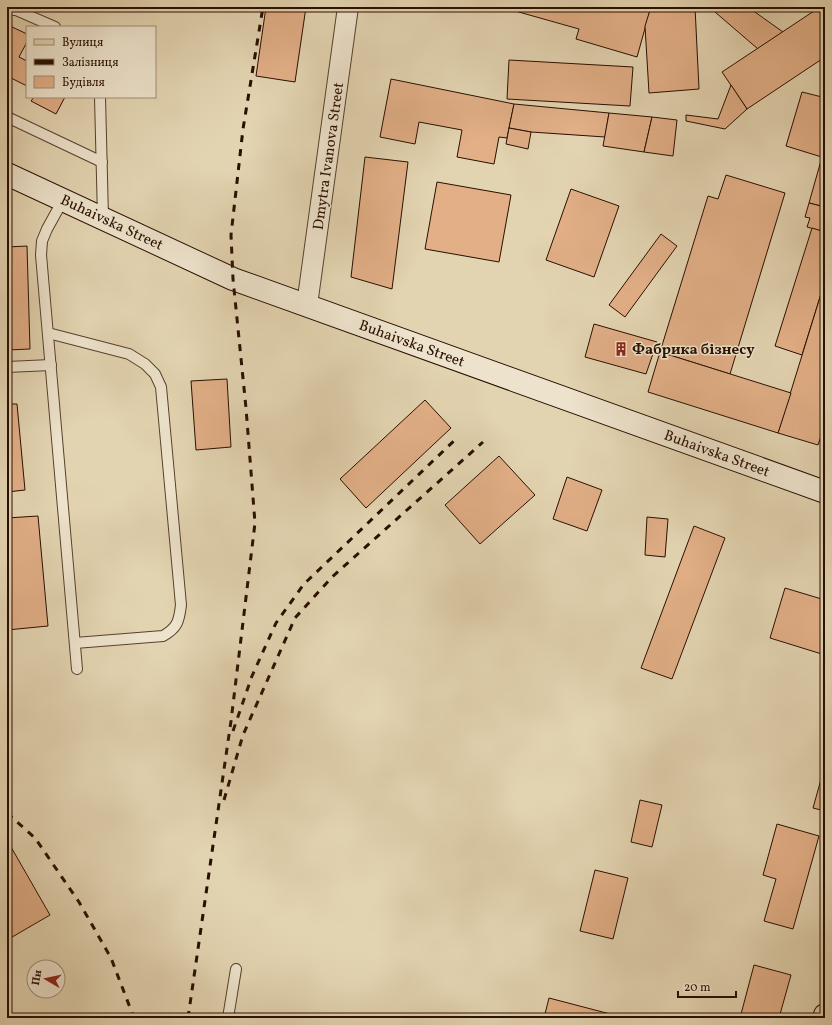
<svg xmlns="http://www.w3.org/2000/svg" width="832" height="1025" font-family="Vollkorn,serif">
<rect width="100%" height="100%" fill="#e3d4b1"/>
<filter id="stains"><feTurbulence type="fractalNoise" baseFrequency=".005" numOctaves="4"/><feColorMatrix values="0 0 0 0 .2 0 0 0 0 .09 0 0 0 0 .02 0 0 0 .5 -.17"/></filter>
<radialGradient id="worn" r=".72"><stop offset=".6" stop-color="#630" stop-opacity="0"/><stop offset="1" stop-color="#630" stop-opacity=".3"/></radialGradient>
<!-- building -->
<g fill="#e2af87" stroke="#290e00">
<path d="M266,7H306L295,82L256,76Z"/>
<path d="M501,7H651L637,57L576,39L579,29Z"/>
<path d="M651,7H695L699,89L649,93L645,26Z"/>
<path d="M718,7H748L783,32L758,49L715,12Z"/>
<path d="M820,7H825V57L747,109L722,72Z"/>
<path d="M10,26L27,34V42L19,57L27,61V86L9,77L7,81V33Z"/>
<path d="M509,60L633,67L630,106L507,99Z"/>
<path d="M391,79L514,104L507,138L499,137L494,164L457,157L462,130L419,122L415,144L380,137Z"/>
<path d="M731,85L747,109L725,129L686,121V115L718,119Z"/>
<path d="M802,92L822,97L824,92H825V158L786,146Z"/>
<path d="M34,97H65L56,114L31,101Z"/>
<path d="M514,104L609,113L605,137L531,132L509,128Z"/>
<path d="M609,113L652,117L644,152L603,146Z"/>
<path d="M652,117L677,120L673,156L644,152Z"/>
<path d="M509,128L531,132L528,149L506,144Z"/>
<path d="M365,157L408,162L392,289L351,277Z"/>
<path d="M822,157L825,158V207L809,203Z"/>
<path d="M726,175L785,193L730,374L660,352L708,196L718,199Z"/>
<path d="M437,182L511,195L499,262L425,249Z"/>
<path d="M571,189L619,206L594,277L546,260Z"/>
<path d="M809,203L825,207V232L807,227L810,218L805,217Z"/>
<path d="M812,228L825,232V281L802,355L775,346Z"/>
<path d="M661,234L677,246L625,317L609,305Z"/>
<path d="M27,246L30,349L7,350V247Z"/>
<path d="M825,281V424L818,445L778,433Z"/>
<path d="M594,324L657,342L646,374L585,357Z"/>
<path d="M660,352L791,393L778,433L648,392Z"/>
<path d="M227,379L231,447L196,450L191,381Z"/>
<path d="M425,400L451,428L366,508L340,479Z"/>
<path d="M7,404H17L25,490L7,492Z"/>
<path d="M499,456L535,495L480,544L445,505Z"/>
<path d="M567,477L602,490L587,531L553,519Z"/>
<path d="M38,516L48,626L7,630V518Z"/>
<path d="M647,517L668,519L665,557L645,555Z"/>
<path d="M694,526L725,538L672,679L641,668Z"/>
<path d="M785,588L825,600V655L770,638Z"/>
<path d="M825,765V811L813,808Z"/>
<path d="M640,800L662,805L652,847L631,842Z"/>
<path d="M777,824L819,836L793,929L764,921L776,879L763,875Z"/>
<path d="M7,840L50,915L7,940Z"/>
<path d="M595,870L628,878L613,939L580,931Z"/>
<path d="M754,965L791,975L779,1018H740Z"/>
<path d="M549,998L614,1015L613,1018H544Z"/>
</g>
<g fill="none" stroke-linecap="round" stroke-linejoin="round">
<defs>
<g id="lane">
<path d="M7,10H16L55,27"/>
<path d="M100,97L103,218"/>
<path d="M7,117L102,162"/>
<path d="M63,200L47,229L42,241L41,255L77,669"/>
<path d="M48,333L129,354L145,364L155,374L161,387L181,605C179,622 177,628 163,636L75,643"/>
<path d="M7,367L51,365"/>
<path d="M228,1018L236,969"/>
</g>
<path id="street" d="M307,305L348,7"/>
<path id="secondary" d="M7,174L233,279L825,492"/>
<path id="primary" d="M824,1018L825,1015"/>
</defs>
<!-- lane casing -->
<use href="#lane" stroke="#58402c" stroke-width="12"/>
<!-- street casing -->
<use href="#street" stroke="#58402c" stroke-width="22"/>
<!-- secondary casing -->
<use href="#secondary" stroke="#290e00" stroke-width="24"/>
<!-- primary casing -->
<use href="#primary" stroke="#290e00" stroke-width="24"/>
<!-- lane -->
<use href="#lane" stroke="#ede3cc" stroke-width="10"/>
<!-- street -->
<use href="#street" stroke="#ede3cc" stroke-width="20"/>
<!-- secondary -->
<use href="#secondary" stroke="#ede3cc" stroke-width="22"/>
<!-- primary -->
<use href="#primary" stroke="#e3d4b1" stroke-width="22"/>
<!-- tram -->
<path stroke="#290e00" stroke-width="1" d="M819,1018L825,997"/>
<!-- rail -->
<g stroke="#290e00" stroke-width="3" stroke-dasharray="7 7" stroke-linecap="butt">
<path d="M233,731L252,676L276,623L304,584L457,438"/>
<path d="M224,800L243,735L295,618L332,577L483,442"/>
<path d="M7,813L35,838L79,902L111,958L134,1018"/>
<path d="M188,1018L231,721L255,523L246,408L233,279L231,235L243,129L263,7"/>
</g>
</g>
<!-- icons -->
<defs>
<symbol id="building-bare" viewBox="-9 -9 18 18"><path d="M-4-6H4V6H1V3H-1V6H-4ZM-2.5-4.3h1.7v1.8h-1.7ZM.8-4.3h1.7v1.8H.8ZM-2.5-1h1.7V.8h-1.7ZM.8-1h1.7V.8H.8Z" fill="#8f2418" stroke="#ede3cc" stroke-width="2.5" paint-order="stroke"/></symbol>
</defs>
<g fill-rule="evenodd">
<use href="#building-bare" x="611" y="339" width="20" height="20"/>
</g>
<g text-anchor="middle" stroke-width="3" stroke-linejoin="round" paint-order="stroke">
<!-- street labels -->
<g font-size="15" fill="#290e00" stroke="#ede3cc">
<text transform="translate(328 156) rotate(-82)" y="5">Dmytra Ivanova Street</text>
<text transform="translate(112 222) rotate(25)" y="5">Buhaivska Street</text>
<text transform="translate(412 343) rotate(20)" y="5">Buhaivska Street</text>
<text transform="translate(717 453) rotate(20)" y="5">Buhaivska Street</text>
</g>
<!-- poi labels -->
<g font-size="15" font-weight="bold" fill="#290e00" stroke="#ede3cc" text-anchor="start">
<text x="632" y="354">Фабрика бізнесу</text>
</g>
</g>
<!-- margin -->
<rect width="832" height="1025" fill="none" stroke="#e3d4b1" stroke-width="24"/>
<rect x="8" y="8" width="816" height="1009" fill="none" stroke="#290e00" stroke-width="2"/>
<rect x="12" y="12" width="808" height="1001" fill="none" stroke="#290e00"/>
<!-- legend -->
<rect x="26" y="26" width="130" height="72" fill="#ede3cc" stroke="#9f8e7a"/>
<rect x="34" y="39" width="20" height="6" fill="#e3d4b1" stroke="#9f8e7a"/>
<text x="62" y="46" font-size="12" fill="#290e00">Вулиця</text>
<rect x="34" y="59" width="20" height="6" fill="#290e00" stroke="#9f8e7a"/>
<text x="62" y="66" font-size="12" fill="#290e00">Залізниця</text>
<rect x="34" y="76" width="20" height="12" fill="#e2af87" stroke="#9f8e7a"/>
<text x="62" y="86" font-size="12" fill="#290e00">Будівля</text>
<!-- north arrow -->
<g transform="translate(46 979) rotate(279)"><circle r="19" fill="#ede3cc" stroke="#9f8e7a"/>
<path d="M0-3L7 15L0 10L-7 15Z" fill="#8f2418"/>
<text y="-6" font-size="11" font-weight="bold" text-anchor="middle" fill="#290e00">Пн</text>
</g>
<!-- scale -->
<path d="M678 991v6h58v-6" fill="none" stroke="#290e00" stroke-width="2"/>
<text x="684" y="991" font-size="12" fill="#290e00" stroke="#ede3cc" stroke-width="3" paint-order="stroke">20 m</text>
<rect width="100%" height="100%" filter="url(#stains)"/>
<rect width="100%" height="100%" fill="url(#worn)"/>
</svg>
